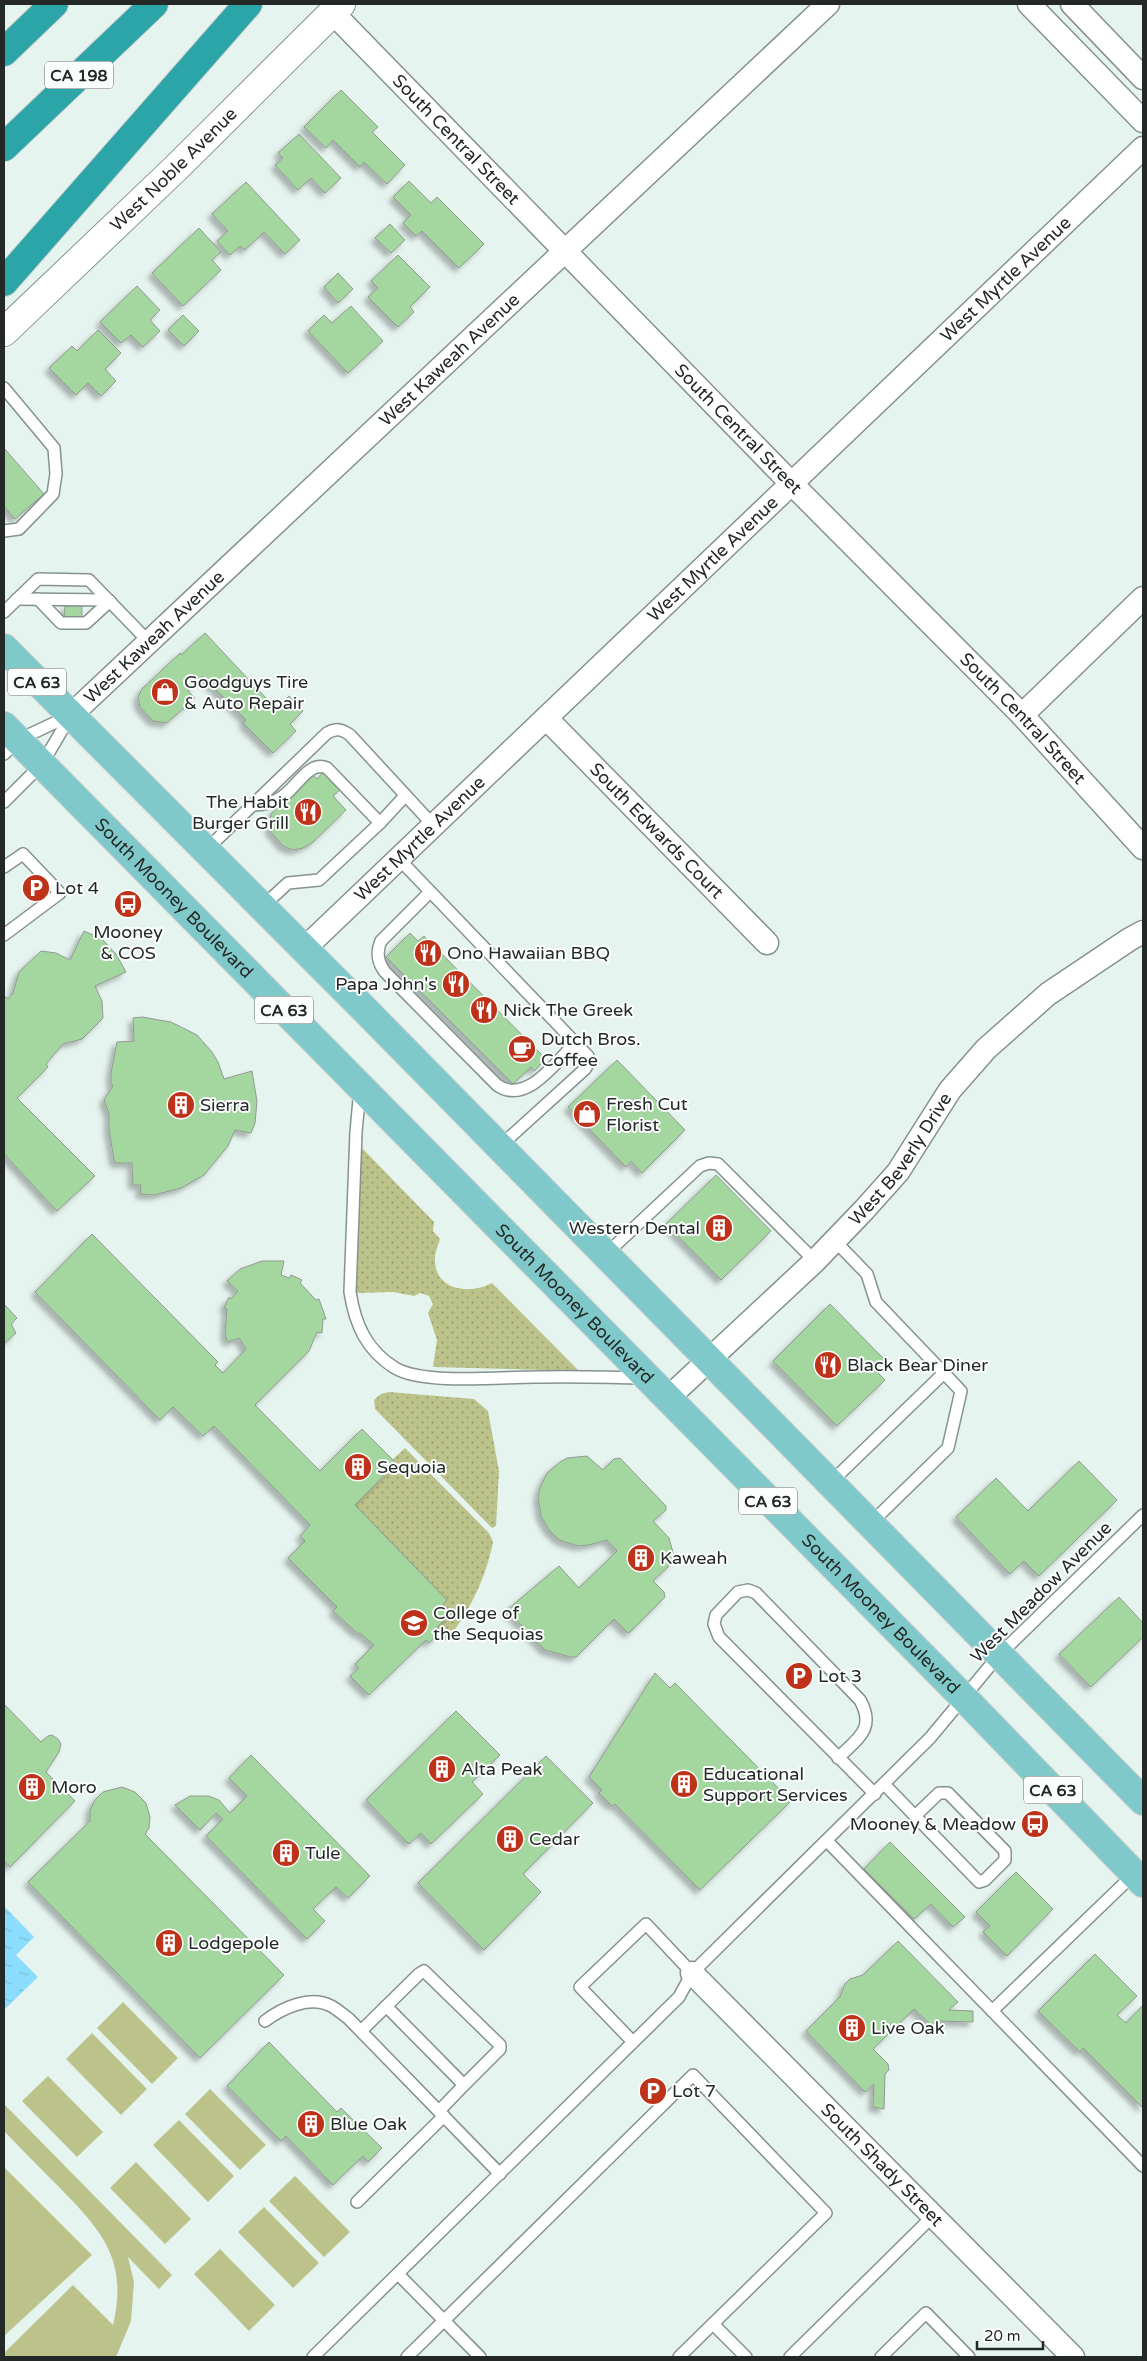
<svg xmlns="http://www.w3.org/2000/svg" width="1147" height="2361" font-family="'Varela Round',sans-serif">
<defs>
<pattern id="grass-dots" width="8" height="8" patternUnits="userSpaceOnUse" patternTransform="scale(1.25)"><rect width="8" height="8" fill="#bbc38a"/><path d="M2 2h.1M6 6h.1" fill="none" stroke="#989e71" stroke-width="1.8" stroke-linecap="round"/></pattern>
<pattern id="water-ripples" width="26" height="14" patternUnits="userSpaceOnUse" patternTransform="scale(1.25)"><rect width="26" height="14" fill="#8addfd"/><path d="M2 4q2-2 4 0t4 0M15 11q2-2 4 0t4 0" fill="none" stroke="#77bed9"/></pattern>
<filter id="shadow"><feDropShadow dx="-4.5" dy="4.5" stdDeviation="2.5" flood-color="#0004"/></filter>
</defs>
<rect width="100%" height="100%" fill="#e6f4ef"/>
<!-- grass -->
<g fill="url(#grass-dots)">
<path d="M357,1143L434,1222L433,1231L440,1239C438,1246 434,1254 435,1262C437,1292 472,1294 492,1283L579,1371L433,1367L437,1340L428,1313L433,1304L429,1296L420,1293L414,1296L393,1292L356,1293Z"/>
<path d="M389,1392L474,1399L488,1411L499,1471L496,1526L492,1528L375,1409L374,1400L381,1394Z"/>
<path d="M405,1448L489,1533L493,1542C486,1578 469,1613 446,1641L435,1629L452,1613L355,1505L396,1464L392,1460Z"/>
</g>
<!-- garden -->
<g fill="#bbc38a">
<path d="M123,2002L178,2058L152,2084L97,2028Z"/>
<path d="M92,2033L147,2089L121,2115L66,2059Z"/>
<path d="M48,2076L103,2132L77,2157L22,2101Z"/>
<path d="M210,2089L266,2145L240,2170L185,2114Z"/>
<path d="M4,2104L172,2275L159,2289L128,2257L134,2282L131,2321L116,2357H4V2353L73,2285L113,2325C128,2260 103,2232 60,2188C41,2169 22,2150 4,2131Z"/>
<path d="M179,2120L234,2176L208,2202L153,2145Z"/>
<path d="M136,2162L191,2219L165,2244L110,2188Z"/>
<path d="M4,2167L92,2255L4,2336Z"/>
<path d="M295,2176L350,2232L324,2257L269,2201Z"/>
<path d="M264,2207L319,2263L293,2288L238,2232Z"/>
<path d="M220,2249L275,2305L249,2331L194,2274Z"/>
</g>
<!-- water -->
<path fill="url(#water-ripples)" d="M4,1906L34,1937L16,1955L38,1977L4,2010Z"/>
<!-- building -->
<g fill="#a4d69f" stroke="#929a91" filter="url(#shadow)">
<path d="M341,90L378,127L372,132L405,165L387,184L364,162L360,167L333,140L326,148L304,127Z"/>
<path d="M299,134L341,178L325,193L311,178L298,190L275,165L283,158L278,153Z"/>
<path d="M409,181L431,203L437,197L484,244L459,268L422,231L416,236L403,223L411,215L393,197Z"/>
<path d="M246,182L300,240L285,254L264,232L245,250L240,246L230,255L217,241L228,231L212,214Z"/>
<path d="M390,224L405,240L391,253L375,238Z"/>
<path d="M199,228L221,252L212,260L221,270L183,306L152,273Z"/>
<path d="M398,255L430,287L410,307L414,312L398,327L368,297L378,288L371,281Z"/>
<path d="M338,273L353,289L338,303L324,287Z"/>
<path d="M137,286L160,310L150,320L160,331L143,347L131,335L121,343L100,322Z"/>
<path d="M351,306L383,341L348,373L308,331L324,315L332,323Z"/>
<path d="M183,315L199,331L184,346L168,330Z"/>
<path d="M98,330L121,353L105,369L116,381L101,396L88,383L76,395L49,368L72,346L77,351Z"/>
<path d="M4,448L44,494L15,519L4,506Z"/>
<path d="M65,606H82V617H64Z"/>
<path d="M205,633L268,700L267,701L275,710L289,696L303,711L290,724L296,731L273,753L243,723L246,720L202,676L188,691L195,698L167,723L153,721L140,707L138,697L142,689L180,653L181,655Z"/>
<path d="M323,772L340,790L333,796L346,810L312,843L303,848L293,850L283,846L271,832L269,823L271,814L312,774L317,779Z"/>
<path d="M84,931L102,939L116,954L126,972L95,986L102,1001L103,1018L82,1039L63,1044L46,1064L48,1067L17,1098L95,1176L57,1211L4,1154V998L6,997L8,999L13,993L19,972L41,951L56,953L70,960Z"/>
<path d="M410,933L418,941L424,936L546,1059L534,1071L531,1067L513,1084L386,957Z"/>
<path d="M142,1017L171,1022L197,1035L212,1052L218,1062L224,1079L252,1071L257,1101L255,1123L251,1133L235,1130L228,1146L204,1175L181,1188L154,1195L140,1194L141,1185H133L132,1163H116L114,1160L109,1129V1114L104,1100L113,1086L111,1083V1073L117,1042L134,1041L133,1018Z"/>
<path d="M617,1060L685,1130L642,1173L631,1161L626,1167L568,1107Z"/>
<path d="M716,1175L771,1231L721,1280L666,1224Z"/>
<path d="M92,1234L218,1362L215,1365L223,1373L246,1349L239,1338L228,1342L225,1335L227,1309L224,1308L229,1297L231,1299L238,1291L227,1281L240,1269L262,1261H284L281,1275L289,1278L291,1275L302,1280L300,1283L316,1300L319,1299L326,1319H323L322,1333L317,1332L309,1351L255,1405L320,1471L362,1429L396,1463L355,1505L447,1600L443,1604L452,1613L435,1629L439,1634L429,1643L426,1640L369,1695L350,1676L359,1668L355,1664L374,1645L360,1633L358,1634L333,1611L337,1607L288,1558L305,1541L300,1536L310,1525L214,1426L203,1436L173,1407L160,1420L35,1292Z"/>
<path d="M4,1304L17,1318L11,1324L16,1333L4,1344Z"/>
<path d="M830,1304L884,1359L874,1369L885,1380L837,1426L773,1361Z"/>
<path d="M587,1456L603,1470L614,1459L620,1458L666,1506V1510L653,1521L669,1538L674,1556L670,1565L653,1581L664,1592L665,1597L630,1632L628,1633L614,1619L576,1657H570L545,1650L507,1610L559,1566L579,1588L617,1551L607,1540L589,1545L578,1546L565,1542L558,1539L549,1530L541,1516L538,1498L540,1488L547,1473L560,1462L567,1458Z"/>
<path d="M1079,1461L1117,1500L1039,1576L1024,1561L1010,1574L956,1517L996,1478L1028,1511Z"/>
<path d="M1119,1597L1143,1623V1637L1091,1687L1059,1654Z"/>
<path d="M655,1673L670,1688L675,1683L791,1801L700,1890L615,1804L612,1806L599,1793L602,1790L589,1777Z"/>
<path d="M4,1704L41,1742L48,1736L52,1735L58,1739L61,1744L59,1752L46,1772L75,1801L10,1867L4,1860Z"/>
<path d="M456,1711L500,1755L472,1782L483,1794L431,1844L421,1833L409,1844L366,1800Z"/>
<path d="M251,1755L370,1876L348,1898L336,1887L313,1909L325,1921L307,1939L206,1836L223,1819L216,1813L200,1830L175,1805L190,1796H209L219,1800L230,1813L247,1796L229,1778Z"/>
<path d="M546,1756L593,1803L523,1874L541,1892L484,1950L418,1883Z"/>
<path d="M122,1787L135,1792L146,1803L150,1817L149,1828L145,1834L284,1975L200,2058L28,1882L90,1821V1810L95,1800L103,1792Z"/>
<path d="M890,1842L965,1917L953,1927L931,1904L914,1919L864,1869Z"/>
<path d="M1016,1872L1053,1909L1007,1956L983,1932L990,1926L976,1912Z"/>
<path d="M898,1941L958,2002L949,2010L973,2011V2022L939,2021L934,2024H930L914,2009L873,2049L888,2064L889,2070L885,2074L884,2109L873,2107L874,2084L865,2092L806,2031L840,1997L845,1984L850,1979L863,1975Z"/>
<path d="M1095,1954L1137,1996L1117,2015L1126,2023L1143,2005V2108L1083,2048L1080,2052L1038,2011Z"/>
<path d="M269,2042L337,2112L341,2108L382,2148L368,2162L363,2156L333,2185L286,2136L281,2141L227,2086Z"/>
</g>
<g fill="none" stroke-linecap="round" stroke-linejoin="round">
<defs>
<g id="service">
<path d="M4,388L54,448L56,474L53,494L19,529L4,531"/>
<path d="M17,599L108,600"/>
<path d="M38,599L61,623H86L110,601"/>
<path d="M4,612L38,579L89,580L149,642"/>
<path d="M4,754L18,740L71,715"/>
<path d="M4,802L42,764L71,715"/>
<path d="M253,805C264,805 274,803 283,796C297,787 309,760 327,768L380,823"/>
<path d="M206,850L327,733C336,728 342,729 350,735L433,825"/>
<path d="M398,858L588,1056L589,1062L585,1069L499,1147"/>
<path d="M4,867L23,854L60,893L4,935"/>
<path d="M430,892L381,941C376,952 378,963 385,972L497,1085C526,1106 557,1061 576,1042"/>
<path d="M262,907L288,883L319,880L380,823L405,796"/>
<path d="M360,1089L356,1132L350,1292C355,1324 366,1350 395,1368C424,1385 500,1377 535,1377C571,1376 606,1377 642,1378"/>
<path d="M835,1241L867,1274L876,1302L961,1391L948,1448L871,1523"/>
<path d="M605,1255L700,1166L709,1163L718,1164L815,1261"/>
<path d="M830,1483L944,1373"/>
<path d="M838,1758C858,1738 876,1729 860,1700L756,1593L748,1590L738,1592L716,1615L714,1624L719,1637L875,1794"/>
<path d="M884,1784L979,1882L985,1880L1005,1860V1851L948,1793H939L915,1816"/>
<path d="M827,1841L1143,2166"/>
<path d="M992,2011L1134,1874"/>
<path d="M265,2021C282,2008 310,1995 331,2006C337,2009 342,2014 348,2018L500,2174"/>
<path d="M361,2031L419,1974L424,1971L500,2045V2049L464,2085L386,2006"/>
<path d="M633,2042L580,1987L646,1924L692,1973"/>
<path d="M439,2111L464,2085"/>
<path d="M357,2202L444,2116"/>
<path d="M398,2274L480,2357"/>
<path d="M713,2324L746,2357"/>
<path d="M313,2357L679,1997L692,1973L930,1738L999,1655L1143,1515"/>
<path d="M407,2357L693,2075L826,2213L679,2357"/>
<path d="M790,2357L933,2216"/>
<path d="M881,2357L926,2313L969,2357"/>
</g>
<g id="minor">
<path d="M1029,4L1143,121"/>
<path d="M1072,4L1143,78"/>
<path id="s1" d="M332,12L791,483L1022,715L1143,848"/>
<path id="s2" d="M71,715L828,4"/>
<path d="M1022,715L1143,598"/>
<path id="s3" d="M546,718L767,943"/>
<path id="s4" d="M304,949L1143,148"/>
<path id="s5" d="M667,1399L815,1261L864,1210L898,1172L950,1090L986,1049L1048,994L1130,939L1143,932"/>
<path id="s6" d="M692,1973L1073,2357"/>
</g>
<g id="secondary">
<path id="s7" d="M4,332L177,167L341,4"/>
</g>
<g id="primary">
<path d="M4,648L370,1015L1143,1801"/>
<path id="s8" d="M4,726L963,1697L1143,1883"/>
</g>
<g id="motorway">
<path d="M4,52L54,4"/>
<path d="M4,147L154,4"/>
<path d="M4,282L248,4"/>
</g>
</defs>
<!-- service casing -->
<use href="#service" stroke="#85928d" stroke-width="14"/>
<!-- minor casing -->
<use href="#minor" stroke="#85928d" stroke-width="25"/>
<!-- secondary casing -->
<use href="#secondary" stroke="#85928d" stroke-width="30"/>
<!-- primary casing -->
<use href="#primary" stroke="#cfd0cf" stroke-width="30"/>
<!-- motorway casing -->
<use href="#motorway" stroke="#cfd0cf" stroke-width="30"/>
<!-- service -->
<use href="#service" stroke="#fff" stroke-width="11"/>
<!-- minor -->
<use href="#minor" stroke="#fff" stroke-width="22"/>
<!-- secondary -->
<use href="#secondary" stroke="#fff" stroke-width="28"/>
<!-- primary -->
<use href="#primary" stroke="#80c9cb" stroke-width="28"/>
<!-- motorway -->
<use href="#motorway" stroke="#2ba5a8" stroke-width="28"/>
</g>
<!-- icons -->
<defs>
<symbol id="shop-disc" viewBox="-11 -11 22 22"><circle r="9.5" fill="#bd3218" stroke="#fcfefd"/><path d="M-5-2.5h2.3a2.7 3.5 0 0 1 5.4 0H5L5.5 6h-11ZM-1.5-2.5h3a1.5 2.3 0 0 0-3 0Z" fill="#fff"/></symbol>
<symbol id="restaurant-disc" viewBox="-11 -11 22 22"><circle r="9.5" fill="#bd3218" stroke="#fcfefd"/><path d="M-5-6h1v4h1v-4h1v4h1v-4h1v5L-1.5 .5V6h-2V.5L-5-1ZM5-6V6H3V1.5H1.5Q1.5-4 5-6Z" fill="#fff"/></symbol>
<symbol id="parking-disc" viewBox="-11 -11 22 22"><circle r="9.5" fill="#bd3218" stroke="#fcfefd"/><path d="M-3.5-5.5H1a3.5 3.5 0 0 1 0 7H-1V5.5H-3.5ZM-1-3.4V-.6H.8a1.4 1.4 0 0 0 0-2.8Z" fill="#fff"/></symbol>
<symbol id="bus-disc" viewBox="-11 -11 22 22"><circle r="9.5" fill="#bd3218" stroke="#fcfefd"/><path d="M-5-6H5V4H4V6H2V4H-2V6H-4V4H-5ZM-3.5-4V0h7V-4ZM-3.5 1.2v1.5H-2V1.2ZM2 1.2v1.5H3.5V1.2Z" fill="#fff"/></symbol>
<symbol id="cafe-disc" viewBox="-11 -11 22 22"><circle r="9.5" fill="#bd3218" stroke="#fcfefd"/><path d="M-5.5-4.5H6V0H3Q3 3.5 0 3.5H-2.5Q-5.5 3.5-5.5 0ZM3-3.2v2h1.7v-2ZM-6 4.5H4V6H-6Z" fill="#fff"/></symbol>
<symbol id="building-disc" viewBox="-11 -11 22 22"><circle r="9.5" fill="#bd3218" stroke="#fcfefd"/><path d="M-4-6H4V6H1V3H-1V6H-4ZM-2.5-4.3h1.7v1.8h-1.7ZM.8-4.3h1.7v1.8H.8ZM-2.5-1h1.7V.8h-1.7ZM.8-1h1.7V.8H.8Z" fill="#fff"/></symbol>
<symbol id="university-disc" viewBox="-11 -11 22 22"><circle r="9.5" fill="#bd3218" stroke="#fcfefd"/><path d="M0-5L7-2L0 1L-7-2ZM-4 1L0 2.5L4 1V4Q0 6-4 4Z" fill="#fff"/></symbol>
</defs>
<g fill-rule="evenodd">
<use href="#shop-disc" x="149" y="676" width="32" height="32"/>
<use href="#restaurant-disc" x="292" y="796" width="32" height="32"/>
<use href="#parking-disc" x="20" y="872" width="32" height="32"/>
<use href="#bus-disc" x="112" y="888" width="32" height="32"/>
<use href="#restaurant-disc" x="412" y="937" width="32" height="32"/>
<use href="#restaurant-disc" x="440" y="968" width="32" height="32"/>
<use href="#restaurant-disc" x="468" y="994" width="32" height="32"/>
<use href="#cafe-disc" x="506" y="1033" width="32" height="32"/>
<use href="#building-disc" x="165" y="1089" width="32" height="32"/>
<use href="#shop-disc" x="571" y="1098" width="32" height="32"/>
<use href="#building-disc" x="703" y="1212" width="32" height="32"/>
<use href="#restaurant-disc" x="812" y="1349" width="32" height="32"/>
<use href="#building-disc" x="342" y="1451" width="32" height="32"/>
<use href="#building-disc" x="625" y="1542" width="32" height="32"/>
<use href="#university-disc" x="398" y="1607" width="32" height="32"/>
<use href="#parking-disc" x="783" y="1660" width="32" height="32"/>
<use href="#building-disc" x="426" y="1753" width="32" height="32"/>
<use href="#building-disc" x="668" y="1768" width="32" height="32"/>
<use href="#building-disc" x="16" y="1771" width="32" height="32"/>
<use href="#bus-disc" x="1019" y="1808" width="32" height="32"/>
<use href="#building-disc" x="494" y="1823" width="32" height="32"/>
<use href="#building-disc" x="270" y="1837" width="32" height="32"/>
<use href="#building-disc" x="153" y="1927" width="32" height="32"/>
<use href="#building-disc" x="836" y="2012" width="32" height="32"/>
<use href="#parking-disc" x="637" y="2075" width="32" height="32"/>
<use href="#building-disc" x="295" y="2108" width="32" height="32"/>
</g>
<g text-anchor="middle" stroke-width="4" stroke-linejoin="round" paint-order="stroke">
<!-- shield labels -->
<g fill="#fcfefd" stroke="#656967" stroke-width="1">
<rect x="45" y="61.5" width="68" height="27" rx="4"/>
<rect x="8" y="668.5" width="58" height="27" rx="4"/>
<rect x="255" y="996.5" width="58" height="27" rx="4"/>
<rect x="739" y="1487.5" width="58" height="27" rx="4"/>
<rect x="1024" y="1776.5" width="58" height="27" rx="4"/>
</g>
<g font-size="16" font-weight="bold" fill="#242927">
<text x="79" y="81">CA 198</text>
<text x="37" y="688">CA 63</text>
<text x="284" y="1016">CA 63</text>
<text x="768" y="1507">CA 63</text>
<text x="1053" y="1796">CA 63</text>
</g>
<!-- street labels -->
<g font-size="18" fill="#242927" stroke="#fcfefd">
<text dy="6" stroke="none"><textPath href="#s1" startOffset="178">South Central Street</textPath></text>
<text dy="6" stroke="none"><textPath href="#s7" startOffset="235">West Noble Avenue</textPath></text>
<text dy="6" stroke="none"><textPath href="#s4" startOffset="970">West Myrtle Avenue</textPath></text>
<text dy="6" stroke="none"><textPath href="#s2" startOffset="519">West Kaweah Avenue</textPath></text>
<text dy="6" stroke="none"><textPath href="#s1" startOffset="582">South Central Street</textPath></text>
<text dy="6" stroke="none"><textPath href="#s4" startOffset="565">West Myrtle Avenue</textPath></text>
<text dy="6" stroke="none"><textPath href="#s2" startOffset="114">West Kaweah Avenue</textPath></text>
<text dy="6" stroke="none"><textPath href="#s1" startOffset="988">South Central Street</textPath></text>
<text dy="6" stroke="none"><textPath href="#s3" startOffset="158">South Edwards Court</textPath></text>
<text dy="6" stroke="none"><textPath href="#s4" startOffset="160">West Myrtle Avenue</textPath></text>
<text dy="6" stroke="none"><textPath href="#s8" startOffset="242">South Mooney Boulevard</textPath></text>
<text dy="6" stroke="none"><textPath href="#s5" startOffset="336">West Beverly Drive</textPath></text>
<text dy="6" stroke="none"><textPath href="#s8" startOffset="812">South Mooney Boulevard</textPath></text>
<text transform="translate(1041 1592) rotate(-45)" y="6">West Meadow Avenue</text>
<text dy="6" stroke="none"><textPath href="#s8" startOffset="1248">South Mooney Boulevard</textPath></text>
<text dy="6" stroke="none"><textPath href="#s6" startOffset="270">South Shady Street</textPath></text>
</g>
<!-- poi labels -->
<g font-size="18" fill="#242927" stroke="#fcfefd" text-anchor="start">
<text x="184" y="688">Goodguys Tire<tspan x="184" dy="21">&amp; Auto Repair</tspan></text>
<text x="289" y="808" text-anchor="end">The Habit<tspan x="289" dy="21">Burger Grill</tspan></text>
<text x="55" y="894">Lot 4</text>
<text x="128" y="938" text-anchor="middle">Mooney<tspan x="128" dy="21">&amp; COS</tspan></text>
<text x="447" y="959">Ono Hawaiian BBQ</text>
<text x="437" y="990" text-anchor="end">Papa John's</text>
<text x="503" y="1016">Nick The Greek</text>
<text x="541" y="1045">Dutch Bros.<tspan x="541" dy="21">Coffee</tspan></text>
<text x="606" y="1110">Fresh Cut<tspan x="606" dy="21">Florist</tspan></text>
<text x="200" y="1111">Sierra</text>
<text x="700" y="1234" text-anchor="end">Western Dental</text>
<text x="847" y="1371">Black Bear Diner</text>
<text x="377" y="1473">Sequoia</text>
<text x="660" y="1564">Kaweah</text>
<text x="433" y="1619">College of<tspan x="433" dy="21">the Sequoias</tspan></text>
<text x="818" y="1682">Lot 3</text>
<text x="461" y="1775">Alta Peak</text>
<text x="703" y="1780">Educational<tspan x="703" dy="21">Support Services</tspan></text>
<text x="51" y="1793">Moro</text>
<text x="1016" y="1830" text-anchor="end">Mooney &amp; Meadow</text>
<text x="529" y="1845">Cedar</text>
<text x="305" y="1859">Tule</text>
<text x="188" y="1949">Lodgepole</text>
<text x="871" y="2034">Live Oak</text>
<text x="672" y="2097">Lot 7</text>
<text x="330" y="2130">Blue Oak</text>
</g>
</g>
<!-- border -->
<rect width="1147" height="2361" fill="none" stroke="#242927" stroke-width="10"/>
<!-- scale -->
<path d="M977 2341v8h66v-8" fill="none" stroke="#242927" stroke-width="2.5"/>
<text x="984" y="2341" font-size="15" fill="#242927" stroke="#fcfefd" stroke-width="4" paint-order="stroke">20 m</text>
</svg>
